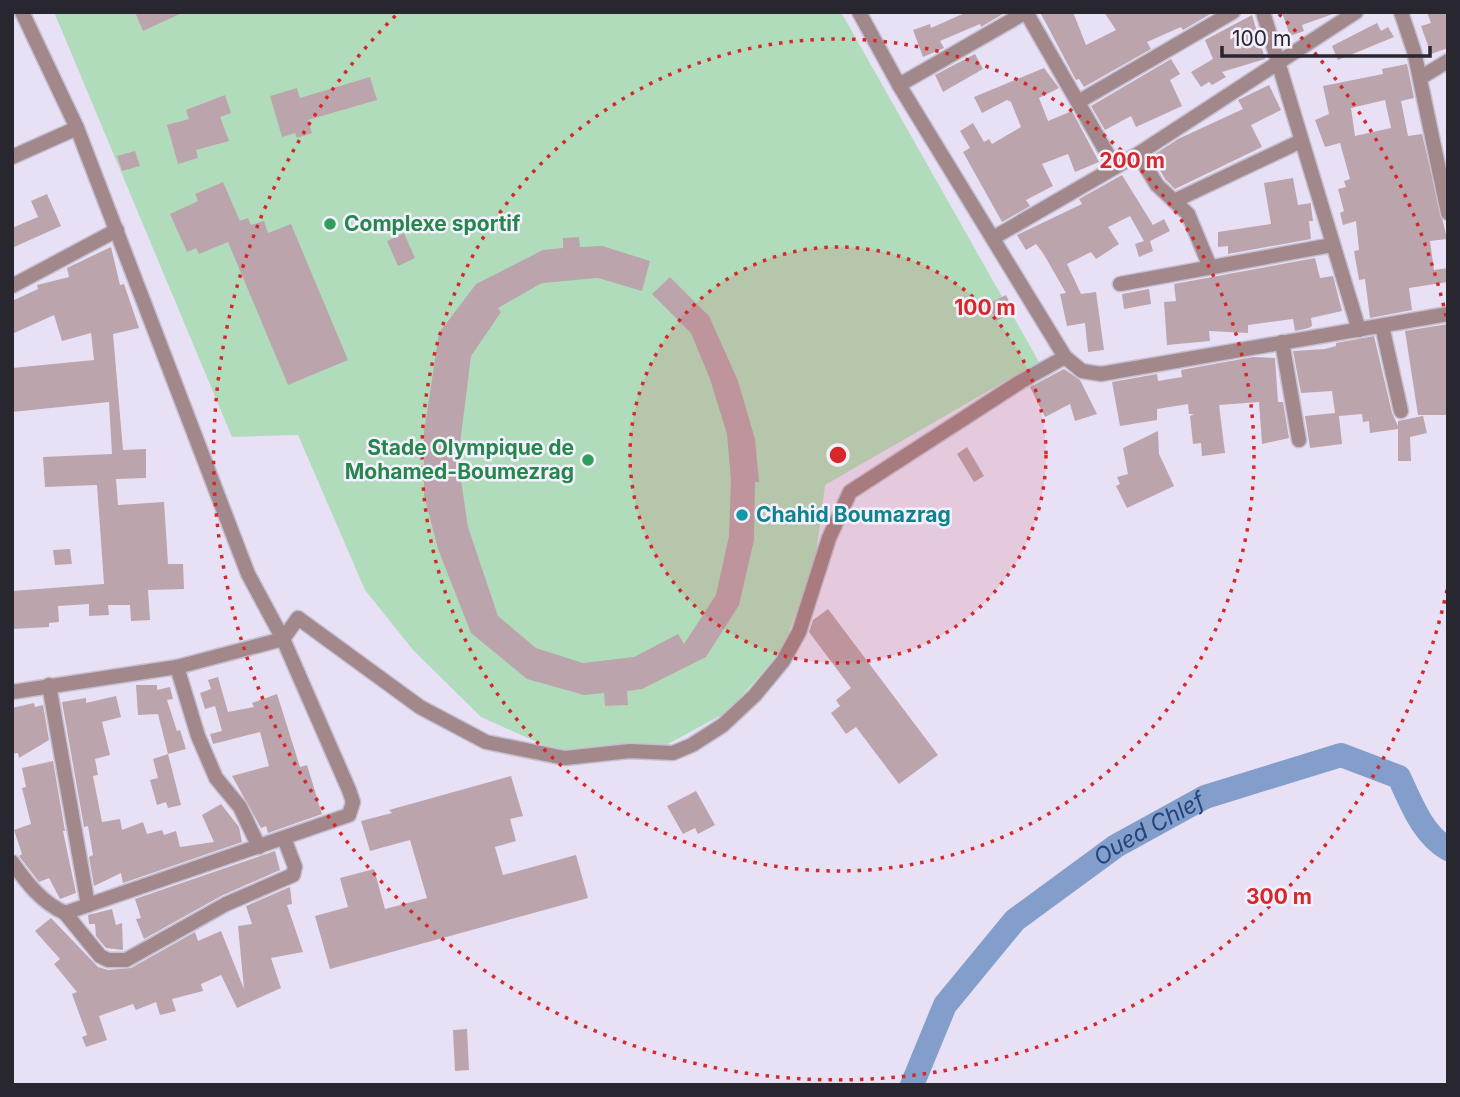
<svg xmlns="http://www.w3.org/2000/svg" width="1460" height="1097" font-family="Inter,sans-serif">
<rect width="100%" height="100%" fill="#e8e1f6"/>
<!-- green -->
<path fill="#b1dcbc" d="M54,12H841L1039,362L825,485L815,562L782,651L727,712L666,745L566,755L481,717L413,650L365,590L298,435L232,437Z"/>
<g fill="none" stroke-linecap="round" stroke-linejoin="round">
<!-- river -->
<path stroke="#839ecb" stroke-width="24" id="s1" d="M912,1085L945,1005L1015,920L1116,846L1205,797L1341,755L1399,777C1411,803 1423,835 1448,849"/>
</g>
<!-- building -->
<g fill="#bca4ad" fill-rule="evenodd">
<path d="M135,12H184L143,31Z"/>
<path d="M967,12H1006L981,27L980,24L940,41L944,48L923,57L913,30L930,24L931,28Z"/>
<path d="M1040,12H1073L1086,45L1116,30L1104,12L1212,13L1183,30L1181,27L1147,42L1151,49L1084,87L1079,79L1076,80Z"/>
<path d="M1282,12H1333V14L1302,25L1304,31L1290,36Z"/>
<path d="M1427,12H1448V48L1431,54L1421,26L1431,23Z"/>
<path d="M1252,15L1265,59L1222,72L1226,77L1212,85L1209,82L1201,87L1191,72L1213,59L1205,40Z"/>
<path d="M1377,23L1381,31L1388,27L1394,37L1338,60L1332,46Z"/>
<path d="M975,54L983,69L943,92L935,75Z"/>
<path d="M1171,59L1180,74L1170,80L1182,106L1136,127L1131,116L1105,130L1091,106Z"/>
<path d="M1407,64L1414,98L1401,101L1408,136L1422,134L1447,239L1430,241L1434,270L1448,268V282L1409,288L1412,310L1370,318L1365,279L1359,280L1354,251L1359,250L1356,221L1343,225L1340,213L1344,211L1338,189L1346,187L1344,181L1350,179L1340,143L1325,147L1315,120L1329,114L1323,86L1383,74L1382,69ZM1385,100L1391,128L1355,136L1351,108Z"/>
<path d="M1044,68L1059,88L1039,98L1048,121L1072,111L1099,162L1075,172L1068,154L1042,164L1053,186L1026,200L1030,206L1002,222L963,152L970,148L960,131L973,123L984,142L989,139L992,144L1021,127L1011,102L1007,100L982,113L974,97Z"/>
<path d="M370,77L377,100L308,120L312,133L297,138L295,133L282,137L270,96L297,88L300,98Z"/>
<path d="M1269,85L1281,110L1251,125L1262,147L1175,189L1165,179L1152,156L1178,139L1243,109L1238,100Z"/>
<path d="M225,95L231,113L220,117L229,141L196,150L198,158L178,164L167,125L189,119L186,110Z"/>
<path d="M135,151L140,166L122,171L117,156Z"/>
<path d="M1122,175L1153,225L1164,219L1170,231L1150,241L1153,251L1139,257L1135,244L1144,241L1130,216L1108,227L1119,244L1096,259L1091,252L1067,264L1081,294L1096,292L1104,350L1088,352L1085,323L1067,326L1060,294L1066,293L1043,253L1036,244L1026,250L1017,235L1082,204L1079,199Z"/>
<path d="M1293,178L1298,205L1311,203V206L1313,221H1309L1311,239L1228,254V246L1218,247V232L1271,224L1264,183Z"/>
<path d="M223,182L240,221L248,218L251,225L264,221L268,233L291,224L348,360L288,385L228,242L199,254L196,248L187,252L170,214L198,201L195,194Z"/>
<path d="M47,194L61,226L12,248V228L38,217L31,201Z"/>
<path d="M404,233L415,258L398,266L387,241Z"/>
<path d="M579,237L580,247L602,246L650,261L642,291L598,278L542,283L498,308L501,312L471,356L458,460L468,527L498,616L536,648L583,663L634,657L678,634L684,644L716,595L729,536L731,480L727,434L710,379L691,333L652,294L670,277L709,316L738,381L755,439L759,482H755L754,540L739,605L706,657L642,689L627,691L628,705L605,706L604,693L584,695L527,679L471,633L438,549L424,495V432L439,333L476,284L543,250L563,248V238Z"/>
<path d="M111,247L120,285L124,284L139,328L113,334L123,450L146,449V478L116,479L118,505L164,502L168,564H183L184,589L148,590L150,620L131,621L130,605H108L109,615L89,616V604L58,606L59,622L49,623V627L12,629V591L104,584L97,485L45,487L43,457L112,454L109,402L12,412V368L94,360L91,333L62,341L54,315L12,334V301L38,289L37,285L69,277L67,268Z"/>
<path d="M1315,258L1320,278L1333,276L1342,311L1311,318L1312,326L1309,328L1295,331L1293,319L1248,325V333L1209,331L1210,341L1167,345L1164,302L1176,301L1174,284Z"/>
<path d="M1149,289L1151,304L1124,309L1122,294Z"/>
<path d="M1006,295L1014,312L996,321L988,304Z"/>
<path d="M1448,324V415H1418L1405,331Z"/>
<path d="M1374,336L1392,413L1398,426V421L1423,416L1427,433L1410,437L1411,461H1398V429L1370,433L1369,421L1363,422L1362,414L1339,416L1342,444L1310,448L1305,416L1335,413L1332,391L1301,393L1293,351L1325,349L1336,346V343Z"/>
<path d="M1253,357L1275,358L1278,402H1283L1289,438L1262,444L1259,402L1219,405L1225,453L1202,456L1201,443L1193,444L1190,416L1194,414H1189L1188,404L1157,409V420L1120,426L1112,382L1157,374L1158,381L1182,377L1181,370Z"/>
<path d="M1064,369L1080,380L1097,414L1075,421L1070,404L1045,417L1030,387Z"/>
<path d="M1158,431L1159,454L1174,486L1127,508L1116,486L1120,484L1117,477L1128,474L1123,448Z"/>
<path d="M967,447L984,476L974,482L957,454Z"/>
<path d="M70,549L72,564L55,565L53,550Z"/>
<path d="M828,609L938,755L899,784L856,727L846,734L831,713L840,706L836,700L851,688L809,632L813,620Z"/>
<path d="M218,677L228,712L254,707L252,703L277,694L300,767L307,765L322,814L268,833L266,826L261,828L232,776L269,766L260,732L213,744L210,734L222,731L215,706L205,709L200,693L211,689L208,680Z"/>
<path d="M136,685H157V690L170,687L173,699L167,700L177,731L180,730L186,749L168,754L158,714L138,715Z"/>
<path d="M116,696L121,717L102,722L110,755L95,759L98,775L93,776L102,822L120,819L122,830L143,822L147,834L162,830L164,835L176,831L180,847L214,842L202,815L221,804L239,827L242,842L123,883L121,873L94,886L89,857L93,855L88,826L84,827L62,702L86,698V703Z"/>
<path d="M34,703L35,707L43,705L49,740L19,758L18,753L12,754V708Z"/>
<path d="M168,754L181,805L168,808L166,802L157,805L150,780L158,778L153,759Z"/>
<path d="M53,761L65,831H63L76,893L60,899L49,878L39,882L19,856L22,854L14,830L31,824L22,788L26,787L22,768Z"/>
<path d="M511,776L523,816L510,819L516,841L495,847L503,875L576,855L588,898L330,969L315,916L348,907L340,878L374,869L385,909L427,898L410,840L370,851L361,821L392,813L389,810Z"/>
<path d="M696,791L715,825L698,834L695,828L683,834L667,806Z"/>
<path d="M275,851L280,870L221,896L144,939L136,919L141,918L135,899Z"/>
<path d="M290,887L292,904L287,905L303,952L271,958L281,988L237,1008L221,975L201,984L203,991L172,999L176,1011L160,1015L156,1002L136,1010L133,1004L99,1016L107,1040L86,1047L82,1037L87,1035L72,994L77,992L54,964L60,959L35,931L51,918L98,967L108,970L131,968L195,932L198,941L221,931L244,989L238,926L252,924L246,906Z"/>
<path d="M112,909L116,925L122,923L123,950L106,948L96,936L95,924H89L88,915Z"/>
<path d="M467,1029L469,1070L455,1071L453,1030Z"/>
</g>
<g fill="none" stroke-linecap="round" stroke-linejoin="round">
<defs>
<g id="street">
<path d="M859,12L899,85L1065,357L1082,371L1101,374L1448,314"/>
<path d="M1026,12L1115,167"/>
<path d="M1263,12L1359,330"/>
<path d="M1401,12L1414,51L1448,213"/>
<path d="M1420,78L1448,61"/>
<path d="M899,85L1026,12"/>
<path d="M1078,102L1233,12"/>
<path d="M1138,154L1157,185L1188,214L1210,267"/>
<path d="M12,157L77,128"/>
<path d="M1174,201L1301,141"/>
<path d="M993,238L1138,154L1356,12"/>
<path d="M1120,284L1332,245"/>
<path d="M12,286L117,230"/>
<path d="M1382,326L1401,411"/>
<path d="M1282,342L1299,440"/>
<path d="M177,667L198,736L216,778L240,807L259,847"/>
<path d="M49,685L88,905"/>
<path d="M12,692L177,667L283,639L248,574L77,128L22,12"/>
<path d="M12,862C27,883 41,902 65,913L349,815L353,802L349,790L283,639L298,618L420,707L486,742L565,758L630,751L673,753L692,745L723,725L755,695L783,661L799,632L829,538L850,492L1020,382L1065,357"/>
<path d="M65,913L100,956L108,960H126L226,904L293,875L295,867L284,838"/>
</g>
</defs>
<!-- street casing -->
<use href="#street" stroke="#c5bfd2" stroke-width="17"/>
<!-- street -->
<use href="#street" stroke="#a2888b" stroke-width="14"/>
</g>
<!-- distance rings -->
<circle cx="838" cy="455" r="208" fill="#d62828" fill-opacity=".12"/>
<g fill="none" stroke="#d62828" stroke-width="3.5" stroke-dasharray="3.5 7">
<circle cx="838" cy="455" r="208"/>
<circle cx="838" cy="455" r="416"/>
<path d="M1447 590A624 624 0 1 1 397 14M1279 14A624 624 0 0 1 1447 320"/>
</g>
<!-- markers -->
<g fill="#2e9e5b" stroke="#f4f0fd" stroke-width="2.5">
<circle cx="330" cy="224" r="7"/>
<circle cx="588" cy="460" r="7"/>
</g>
<circle fill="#0f9aa8" stroke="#f4f0fd" stroke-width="2.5" cx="742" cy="515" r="7"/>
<g text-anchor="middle" stroke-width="5" stroke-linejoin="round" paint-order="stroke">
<!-- leisure labels -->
<g font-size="21" font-weight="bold" fill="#27864d" stroke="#f4f0fd" text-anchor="start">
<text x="344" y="231">Complexe sportif</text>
<text x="574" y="455" text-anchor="end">Stade Olympique de<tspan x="574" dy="24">Mohamed-Boumezrag</tspan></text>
</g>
<!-- culture labels -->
<g font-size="21" font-weight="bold" fill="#0d838f" stroke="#f4f0fd" text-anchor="start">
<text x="756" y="522">Chahid Boumazrag</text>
</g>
<!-- water labels -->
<g font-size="23" font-style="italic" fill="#23437c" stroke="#f4f0fd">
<text dy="8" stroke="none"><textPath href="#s1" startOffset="359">Oued Chlef</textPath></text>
</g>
</g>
<circle cx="838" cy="455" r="10" fill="#d62828" stroke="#f4f0fd" stroke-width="3.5"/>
<g font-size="21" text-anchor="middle" font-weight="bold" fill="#d62828" stroke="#f4f0fd" stroke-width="5" stroke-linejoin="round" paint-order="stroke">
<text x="1132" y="168">200 m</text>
<text x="985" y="315">100 m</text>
<text x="1279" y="904">300 m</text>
</g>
<!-- border -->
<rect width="1460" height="1097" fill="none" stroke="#28262e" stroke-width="28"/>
<!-- scale -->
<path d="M1222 46v10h208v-10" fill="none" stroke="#28262e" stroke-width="3.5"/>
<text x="1232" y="46" font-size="21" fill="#28262e" stroke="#f4f0fd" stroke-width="5" paint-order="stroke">100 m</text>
</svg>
